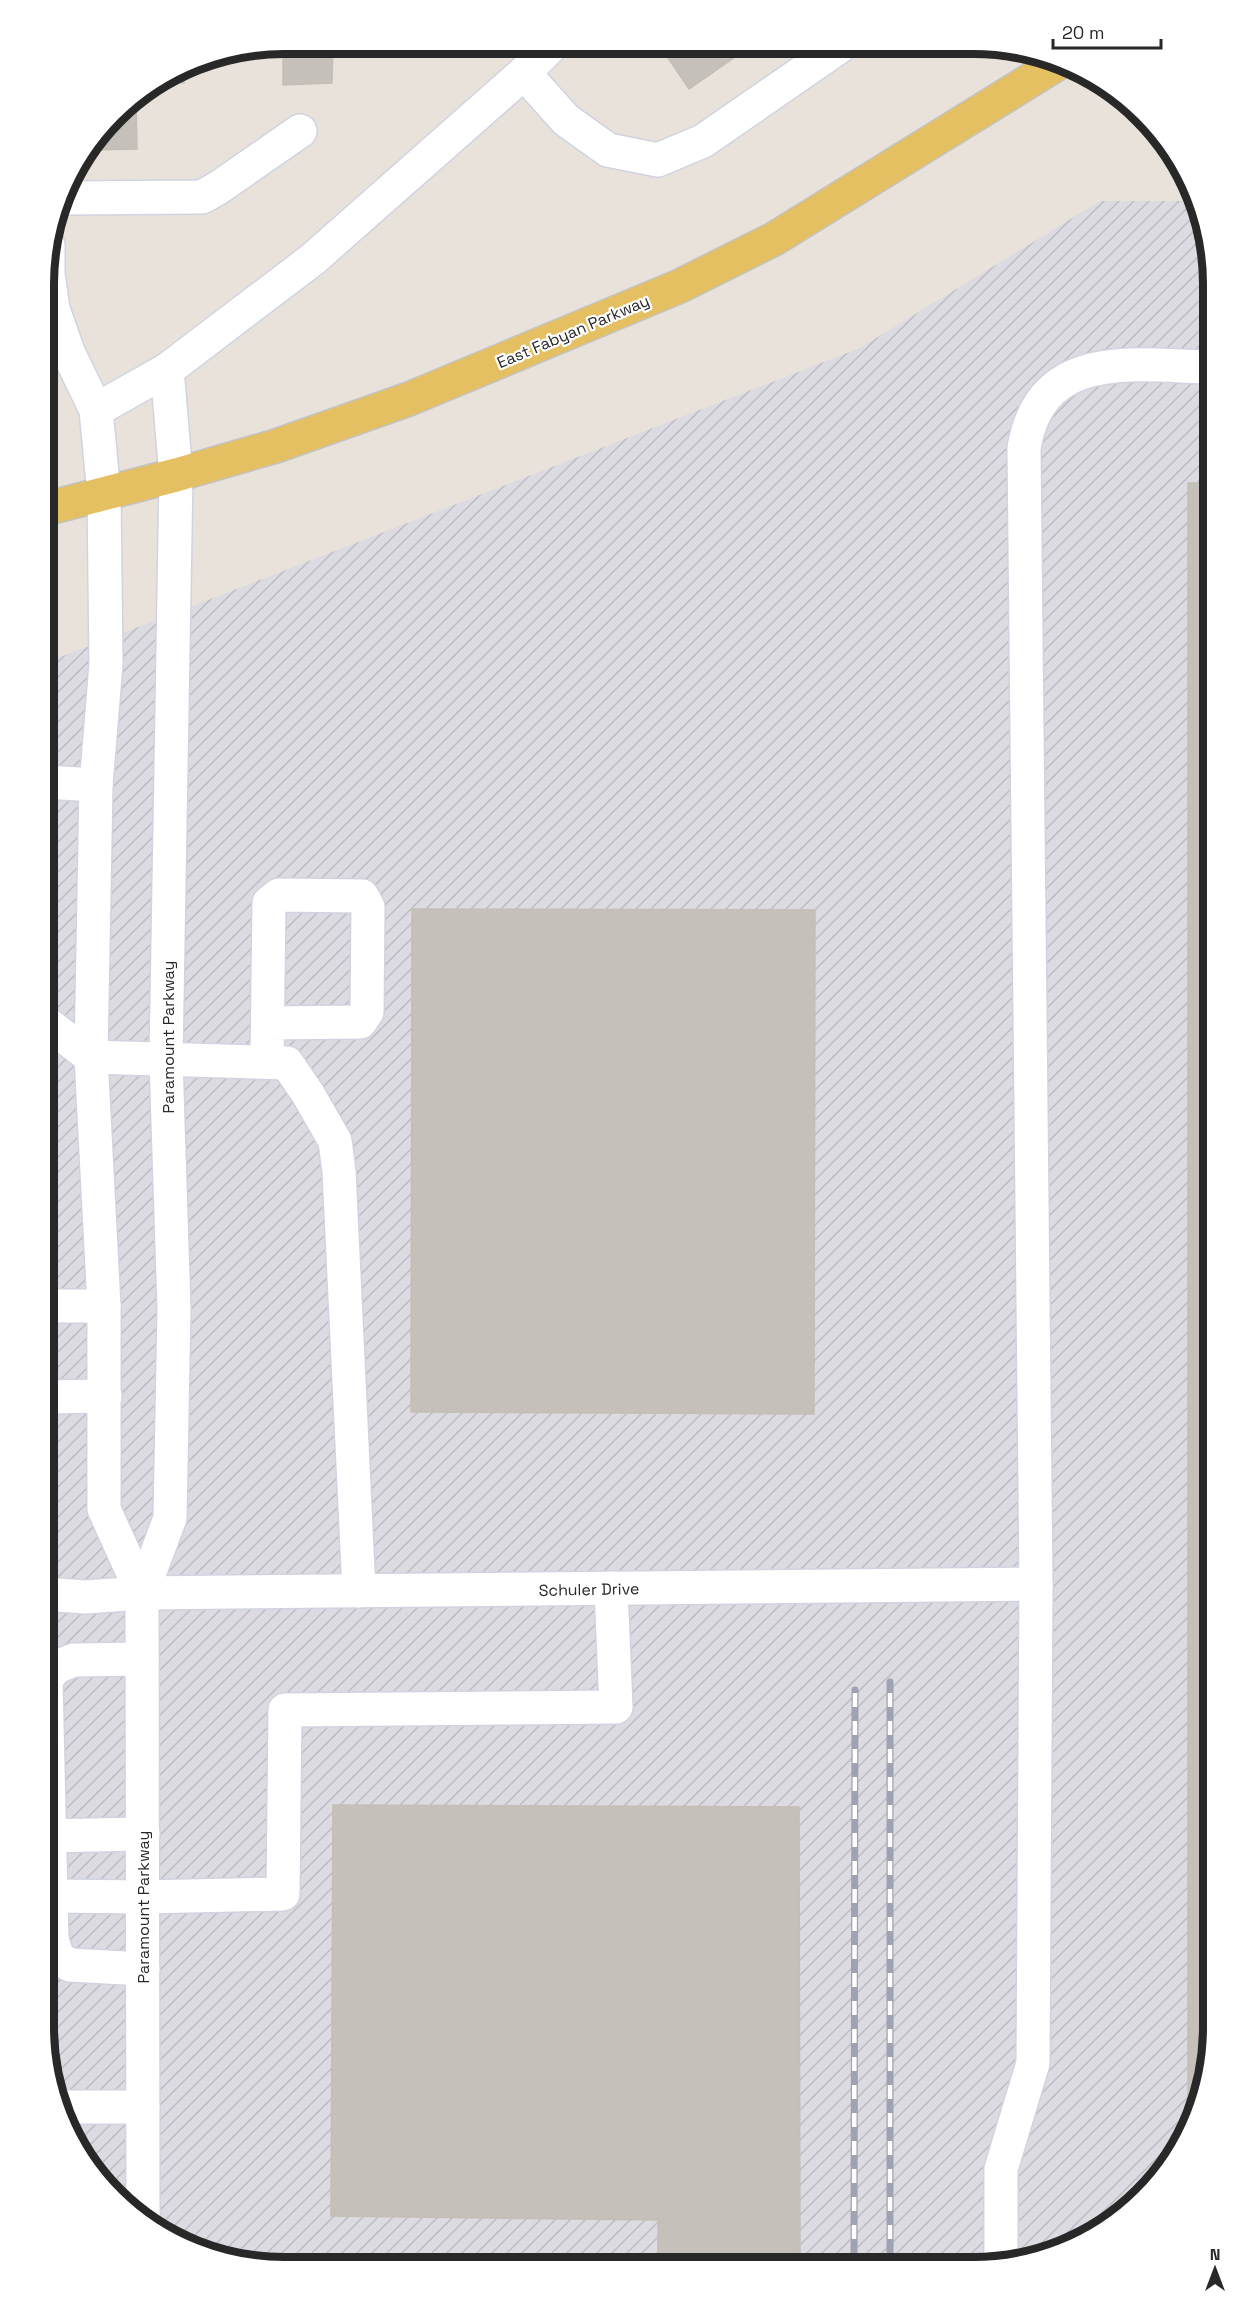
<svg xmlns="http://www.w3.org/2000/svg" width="1257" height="2311" font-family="'Space Grotesk',sans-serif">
<defs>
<pattern id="industrial-furrows" width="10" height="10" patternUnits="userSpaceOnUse" patternTransform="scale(1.5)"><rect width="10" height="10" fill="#dcdbe2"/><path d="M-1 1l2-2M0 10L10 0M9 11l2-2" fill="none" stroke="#bdbcc2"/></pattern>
</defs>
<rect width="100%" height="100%" fill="#e9e2da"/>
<!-- industrial -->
<path fill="url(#industrial-furrows)" d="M1100,201H1198L1201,206L1213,284V2043L1195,2119L1164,2174L1107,2227L1051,2255L973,2267L252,2265L192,2249L137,2218L84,2161L56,2105L44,2027L45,663L860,348Z"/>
<!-- building -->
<g fill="#c5c0b9" stroke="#c4beb4" stroke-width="1.5">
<path d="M284,43L333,44L332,83L283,85V51H246Z"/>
<path d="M660,46H751L689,89Z"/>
<path d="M184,67V83L159,82Z"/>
<path d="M136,97L137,149L90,150L125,103Z"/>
<path d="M1188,483H1213V2043L1195,2119L1188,2132Z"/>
<path d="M412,909L815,910L814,1414L411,1412Z"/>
<path d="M333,1805L799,1807L800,2267H658V2220L331,2216Z"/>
</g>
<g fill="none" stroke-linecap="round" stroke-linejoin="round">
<defs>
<g id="minor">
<path d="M524,73L566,120L608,150L658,160L703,141L839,47"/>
<path d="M62,198L202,197L218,188L300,131"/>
<path d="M48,245V274L53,309L68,352L96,410L104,494L106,664L96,785L91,1057L104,1306V1509L142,1593"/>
<path d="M96,410L167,370L313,259L524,73L552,45"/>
<path d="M45,782L96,785"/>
<path d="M45,1022L91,1057L287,1063L308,1094L335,1141L339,1171L359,1591"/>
<path d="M267,1061L269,903L279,895L362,896L368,907L367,1012L360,1022L268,1023"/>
<path d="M44,1306H104"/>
<path d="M44,1397L105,1396"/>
<path d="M44,1594L85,1597L142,1593L1036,1584"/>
<path d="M142,1659L74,1660L56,1667L46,1680L52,1940L58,1958L70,1965L143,1969"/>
<path d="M44,1836L143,1834"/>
<path d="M51,1896L143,1897L283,1894L285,1710L616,1707L611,1588"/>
<path d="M57,2107H143"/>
<path d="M143,2221L142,1593L170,1518L174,1309L166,1059L176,475L167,370"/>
<path d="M1001,2263V2169L1033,2063L1036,1584L1024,448C1041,346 1136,366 1213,367"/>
</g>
<path id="major" d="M45,509L176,475L276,446L409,399L680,286L774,239L1060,62"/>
</defs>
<!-- minor casing -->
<use href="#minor" stroke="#d0d4e0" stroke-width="36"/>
<!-- major casing -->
<use href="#major" stroke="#c3c3c3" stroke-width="36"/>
<!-- minor -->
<use href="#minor" stroke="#fff" stroke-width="33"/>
<!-- major -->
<use href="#major" stroke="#e5c063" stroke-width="33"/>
<defs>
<g id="rail">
<path d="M854,2267L855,1690"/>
<path d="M890,2267V1682"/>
</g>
</defs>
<!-- rail casing -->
<use href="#rail" stroke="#9ea2b1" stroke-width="7"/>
<!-- rail -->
<use href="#rail" stroke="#fff" stroke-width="4.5" stroke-dasharray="14" stroke-linecap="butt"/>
</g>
<g text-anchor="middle" stroke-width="4.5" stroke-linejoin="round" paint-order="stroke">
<!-- street labels -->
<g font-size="16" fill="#282828" stroke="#fff">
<text transform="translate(573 331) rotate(-23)" y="6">East Fabyan Parkway</text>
<text transform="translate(168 1037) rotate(-90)" y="6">Paramount Parkway</text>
<text transform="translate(589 1589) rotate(-1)" y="6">Schuler Drive</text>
<text transform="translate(143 1907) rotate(-90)" y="6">Paramount Parkway</text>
</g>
</g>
<!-- crop -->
<path d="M0 0H1257V2311H0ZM284 54H973A230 230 0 0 1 1203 284V2027A230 230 0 0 1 973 2257H284A230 230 0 0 1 54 2027V284A230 230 0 0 1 284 54Z" fill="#fff" fill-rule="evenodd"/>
<path fill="none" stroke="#282828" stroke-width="8" d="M284 54H973A230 230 0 0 1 1203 284V2027A230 230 0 0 1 973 2257H284A230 230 0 0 1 54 2027V284A230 230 0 0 1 284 54Z"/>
<!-- north arrow -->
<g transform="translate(1215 2269)" stroke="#ffffff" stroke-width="4.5" paint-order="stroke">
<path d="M0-4.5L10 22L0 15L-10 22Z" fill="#282828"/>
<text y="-9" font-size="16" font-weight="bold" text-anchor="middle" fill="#282828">N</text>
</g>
<!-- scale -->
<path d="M1053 39v9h108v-9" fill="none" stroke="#282828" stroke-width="3"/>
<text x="1062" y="39" font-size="18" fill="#282828" stroke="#ffffff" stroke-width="4.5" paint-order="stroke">20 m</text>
</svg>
